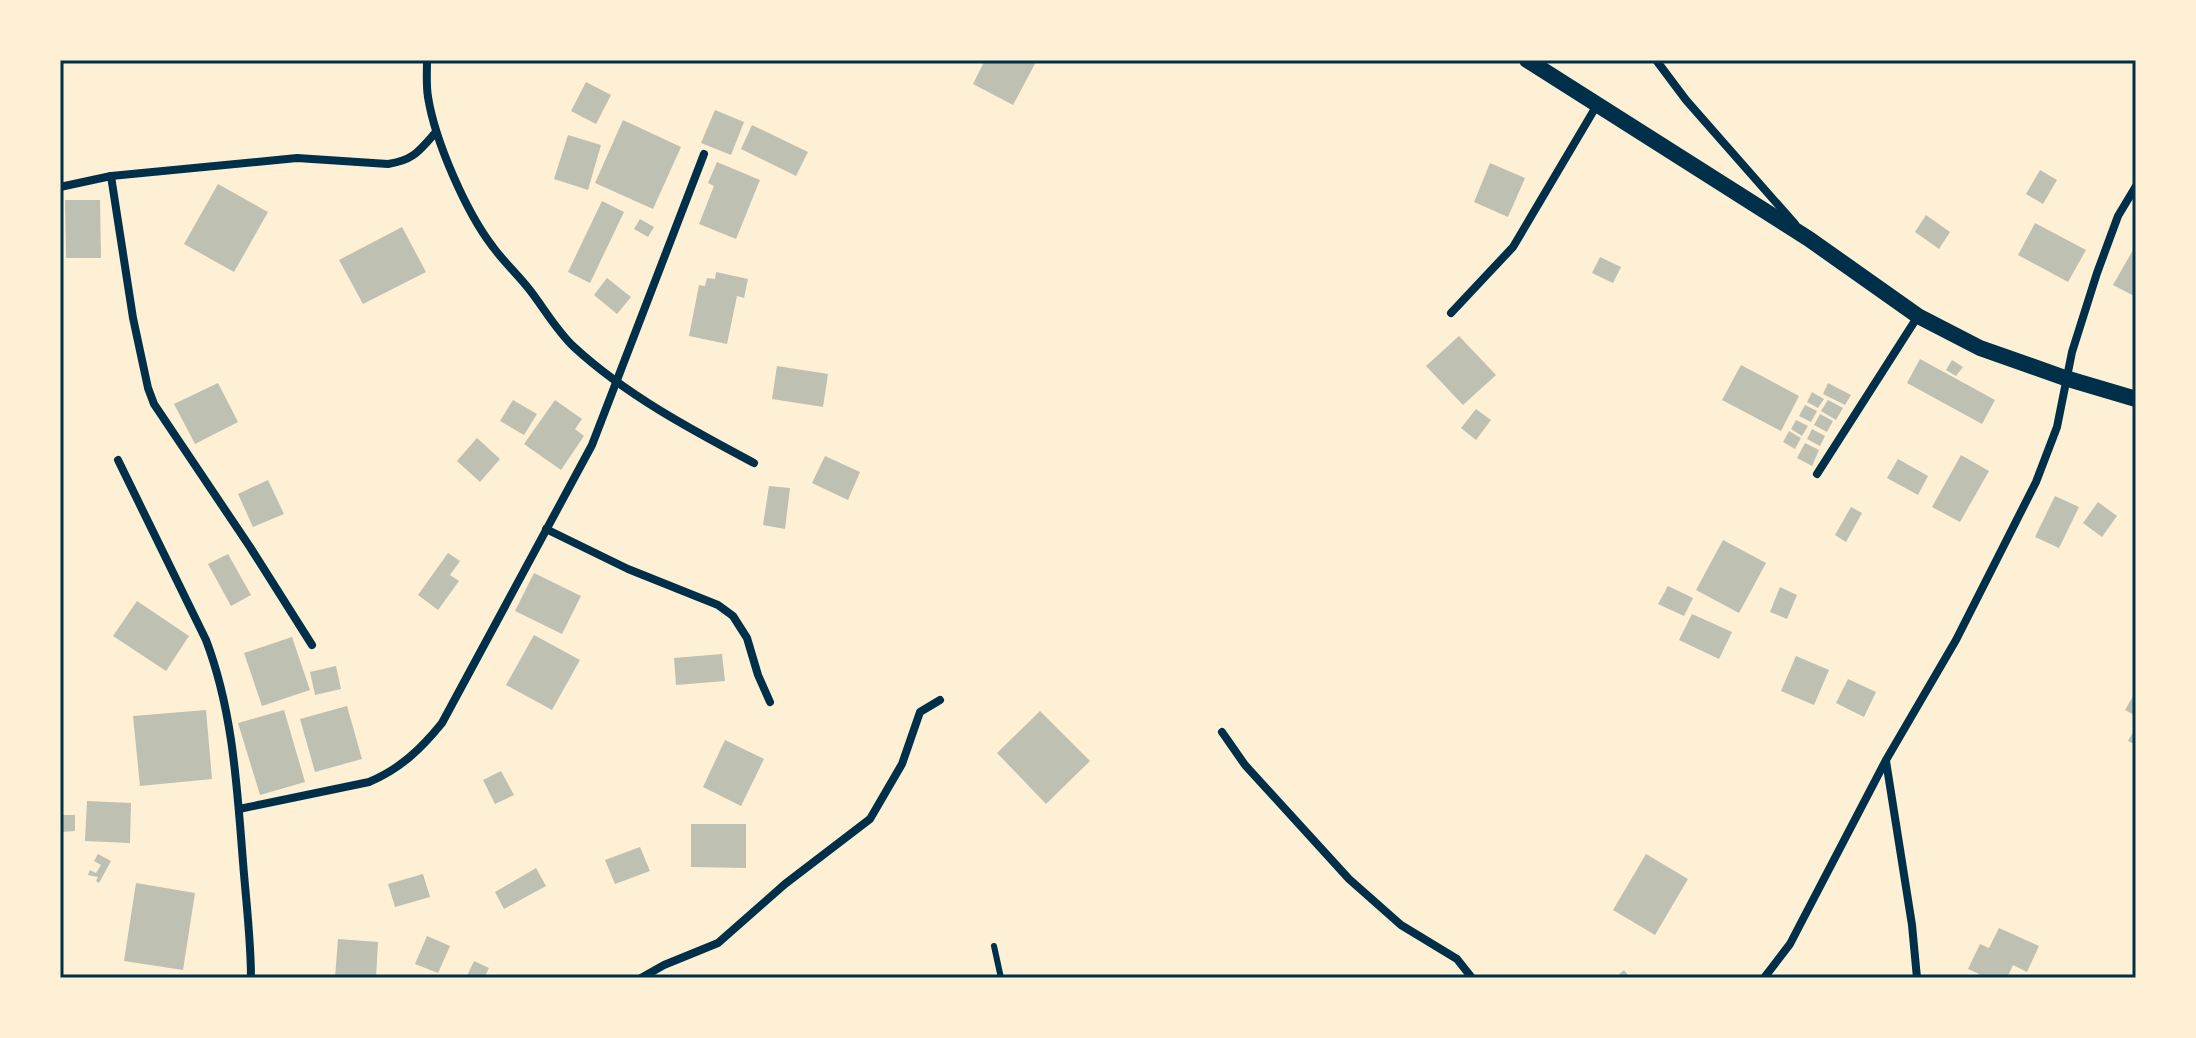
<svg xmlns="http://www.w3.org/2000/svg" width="2196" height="1038" font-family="'Times New Roman',serif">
<rect width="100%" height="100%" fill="#fdf0d5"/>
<!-- building -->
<g fill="#bec0b2">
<path d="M985,60H1037L1013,105L973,84Z"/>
<path d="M586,82L611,95L596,124L571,111Z"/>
<path d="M715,110L744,122L731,155L701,143Z"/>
<path d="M623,120L681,147L653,209L595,183Z"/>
<path d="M752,125L808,152L796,176L741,149Z"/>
<path d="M568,135L601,145L588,190L554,179Z"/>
<path d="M717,162L760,180L736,239L699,224L714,186L708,183Z"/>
<path d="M1490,163L1525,178L1508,217L1474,202Z"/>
<path d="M2040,170L2057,180L2043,204L2026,194Z"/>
<path d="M218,184L268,212L234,272L184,244Z"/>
<path d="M65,200H100L101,258H66Z"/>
<path d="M602,201L624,212L590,283L568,272Z"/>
<path d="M1926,215L1950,232L1939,249L1915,232Z"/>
<path d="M640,219L654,227L648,237L634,229Z"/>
<path d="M2035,223L2086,250L2068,282L2018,255Z"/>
<path d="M402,227L426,272L363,304L339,260Z"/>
<path d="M2133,250L2136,251V297L2113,285Z"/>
<path d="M1600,257L1621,267L1613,283L1592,273Z"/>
<path d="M716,272L748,279L744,298L737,296L727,344L689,336L699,285L705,286L707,278L715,279Z"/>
<path d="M607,278L631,297L617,314L594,295Z"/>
<path d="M1459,336L1496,375L1463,405L1426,366Z"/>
<path d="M1920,359L1995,400L1982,424L1907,383Z"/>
<path d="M1952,360L1963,367L1956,376L1946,370Z"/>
<path d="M1741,365L1799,396L1781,431L1722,400Z"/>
<path d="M777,366L828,374L823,407L772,399Z"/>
<path d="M218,383L238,422L195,444L174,404Z"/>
<path d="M1828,383L1851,395L1845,405L1823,394Z"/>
<path d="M1812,392L1824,399L1818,408L1807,402Z"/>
<path d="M513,400L537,414L524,435L500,421Z"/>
<path d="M555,400L582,419L575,429L584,436L561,470L524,444Z"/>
<path d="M1828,400L1843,408L1836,420L1821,411Z"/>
<path d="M1805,405L1817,411L1811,422L1799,416Z"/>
<path d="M1476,409L1491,420L1476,440L1461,428Z"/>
<path d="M1820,414L1833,421L1827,432L1814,425Z"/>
<path d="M1796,420L1808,426L1802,436L1791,429Z"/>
<path d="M1812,429L1825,436L1820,446L1807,439Z"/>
<path d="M1789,431L1801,438L1795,449L1783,442Z"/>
<path d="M477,438L500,459L480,482L457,461Z"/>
<path d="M1805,443L1819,450L1812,466L1797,458Z"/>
<path d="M1961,455L1989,471L1960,522L1932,507Z"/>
<path d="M825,456L860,472L848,500L812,483Z"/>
<path d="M1898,459L1928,476L1918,495L1887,478Z"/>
<path d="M268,480L284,514L253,527L238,494Z"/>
<path d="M769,486L790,488L785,529L763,525Z"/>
<path d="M2055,496L2079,507L2059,548L2035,537Z"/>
<path d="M2098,502L2117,516L2102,537L2083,523Z"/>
<path d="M1851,507L1862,513L1846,542L1835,535Z"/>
<path d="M1723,540L1766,563L1739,613L1696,590Z"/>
<path d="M448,553L460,561L450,575L459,581L438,610L418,595Z"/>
<path d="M228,554L251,595L231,606L208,564Z"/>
<path d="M534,573L581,596L562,634L515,611Z"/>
<path d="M1668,586L1693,598L1684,616L1658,604Z"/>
<path d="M1780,587L1797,595L1787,619L1770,612Z"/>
<path d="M137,601L189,636L166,671L113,636Z"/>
<path d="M1692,614L1732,632L1719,659L1679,640Z"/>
<path d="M534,635L580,660L552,710L506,685Z"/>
<path d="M292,637L310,690L262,706L244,653Z"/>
<path d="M722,654L725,681L676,685L674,658Z"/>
<path d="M1796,656L1829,670L1814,705L1781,691Z"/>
<path d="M336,666L341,689L315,695L310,672Z"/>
<path d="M1848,679L1876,692L1864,717L1836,703Z"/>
<path d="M2136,691V716L2125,710Z"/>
<path d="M347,706L362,759L315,772L300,719Z"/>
<path d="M206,710L212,779L140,786L133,716Z"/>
<path d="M284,710L305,782L260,795L238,723Z"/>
<path d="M1040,711L1090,761L1046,804L997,753Z"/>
<path d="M2136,727V745L2128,741Z"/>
<path d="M725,740L764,759L741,806L703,787Z"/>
<path d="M501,771L514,795L495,804L483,780Z"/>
<path d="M87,801L131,803L130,843L85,841Z"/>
<path d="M60,815H75V831L60,832Z"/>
<path d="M691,824H746V868L691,867Z"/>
<path d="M640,847L650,871L615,884L605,860Z"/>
<path d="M98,854L111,861L99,883L96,881L98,877L88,875L90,870L96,873L101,865L94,861Z"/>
<path d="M1646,854L1688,879L1655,935L1613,910Z"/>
<path d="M536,868L546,886L504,909L495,892Z"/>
<path d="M423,874L430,897L395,907L388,884Z"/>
<path d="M136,883L195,893L183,970L124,961Z"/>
<path d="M1999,928L2039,946L2027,972L2013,965L2007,978H1978L1979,974L1968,969L1980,944L1989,948Z"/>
<path d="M427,936L450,946L438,973L415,964Z"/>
<path d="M338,939L378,942L376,978H335Z"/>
<path d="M474,961L489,968L484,978H466Z"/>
<path d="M1624,970L1630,978H1615Z"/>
</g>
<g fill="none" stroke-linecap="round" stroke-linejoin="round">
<!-- service -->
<path stroke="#003049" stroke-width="6" d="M994,946L1001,978"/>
<!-- minor -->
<g stroke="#003049" stroke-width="8">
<path d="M427,60C427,72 426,85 428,97C435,141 466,212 493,247C504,262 518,275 529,289C544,308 556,330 574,347C626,395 692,430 754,463"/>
<path d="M1656,60L1686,100L1795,224"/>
<path d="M111,176L133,318L148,388L154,404L250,547L312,645"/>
<path d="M60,187L111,176L297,158L388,164C414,160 419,151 436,132"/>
<path d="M1451,313L1513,247L1597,105"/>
<path d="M118,460L206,640C233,711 237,787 243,862C246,901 251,940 251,978"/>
<path d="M1817,474L1918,316"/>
<path d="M546,529L628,569L718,605L733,616L747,638L758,675L770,702"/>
<path d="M1222,732L1245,765L1349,879L1401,925L1457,959L1472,978"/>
<path d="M1886,761L1912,925L1917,978"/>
<path d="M239,809L369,782C400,769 421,749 442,723L592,445L704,154"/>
<path d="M641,978L664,965L718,943L785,884L870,819L902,764L920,712L940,700"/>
<path d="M1764,978L1790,944L1803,919L1886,760L1956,640L2036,482L2057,427L2072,352L2097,273L2118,216L2136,186"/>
</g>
<!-- secondary -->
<path stroke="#003049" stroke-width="16" d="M1527,60L1809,239L1918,316L1980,348L2065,378L2136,399"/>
</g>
<!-- border -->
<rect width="2196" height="1038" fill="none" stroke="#fdf0d5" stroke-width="124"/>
<rect x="62" y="62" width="2072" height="914" fill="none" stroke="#003049" stroke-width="3"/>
</svg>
